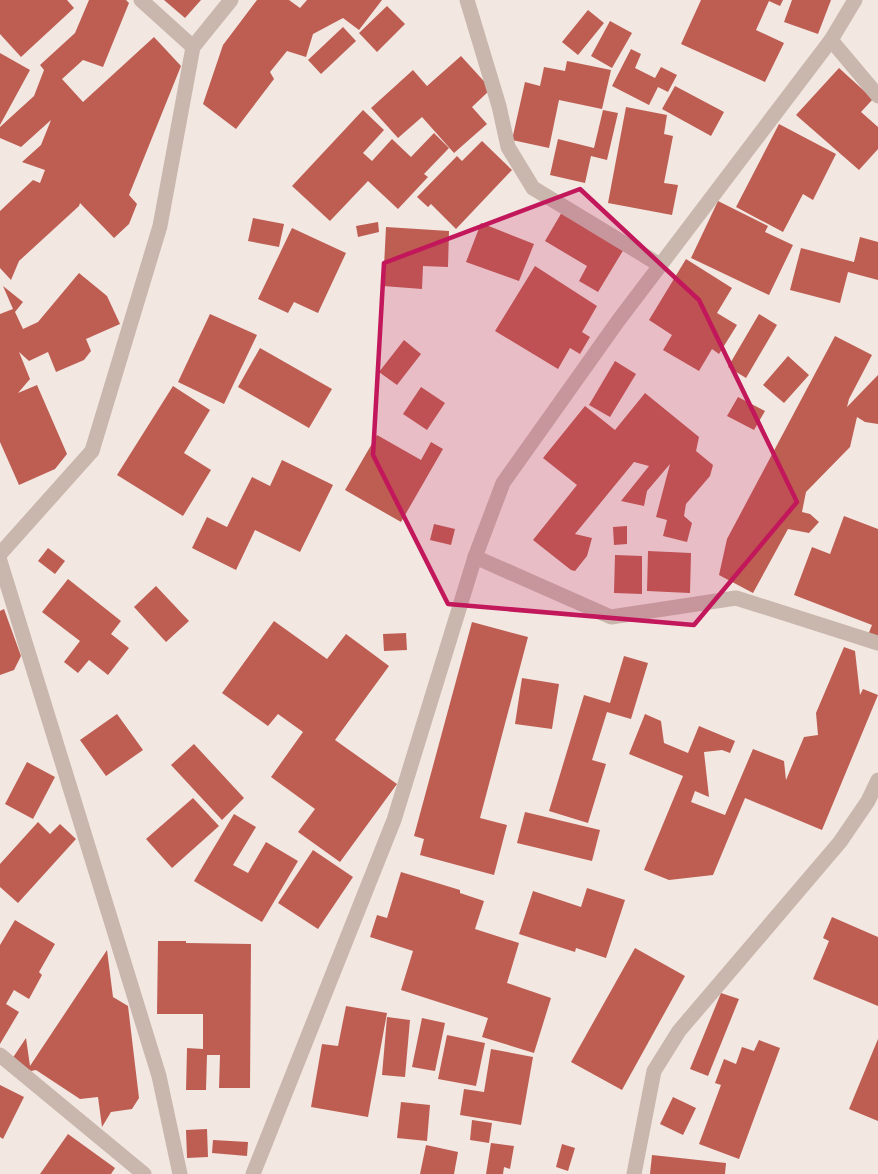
<svg xmlns="http://www.w3.org/2000/svg" width="878" height="1174" font-family="Commissioner,sans-serif">
<rect width="100%" height="100%" fill="#f2e7e1"/>
<!-- building -->
<g fill="#be5e53">
<path d="M0,0H67L74,8L21,57L0,34Z"/>
<path d="M89,0H126L129,3L103,67L83,60L62,79L83,102L154,37L181,66L129,195L137,204L129,224L114,238L80,203L79,206L19,261L11,280L0,268V211L33,180L40,183L45,170L22,162L41,145L51,120L21,147L0,138V127L34,96L44,70L40,65L75,33Z"/>
<path d="M164,0H201L185,18Z"/>
<path d="M257,0H289L300,8L307,0H382L359,30L343,18L313,34L306,57L287,51L270,72L274,79L236,129L203,104L223,45Z"/>
<path d="M701,0H783L780,6L769,1L756,30L784,43L765,82L681,44Z"/>
<path d="M792,0H831L818,34L784,22Z"/>
<path d="M387,6L405,24L377,52L359,33Z"/>
<path d="M588,10L604,23L578,55L562,42Z"/>
<path d="M610,21L632,33L612,68L591,56Z"/>
<path d="M343,27L356,41L321,74L308,60Z"/>
<path d="M631,49L641,54L635,68L655,78L661,67L677,75L668,92L658,87L649,105L612,86Z"/>
<path d="M0,53L30,70L0,125Z"/>
<path d="M461,56L491,89L472,107L487,124L454,153L422,117L398,138L371,108L413,70L427,86Z"/>
<path d="M567,61L611,70L602,109L559,100L549,148L512,140L525,82L540,86L544,67L565,71Z"/>
<path d="M839,68L873,99L861,112L878,127V149L859,170L796,115Z"/>
<path d="M675,86L724,112L711,136L662,109Z"/>
<path d="M626,107L667,115L664,134L673,136L664,183L678,185L672,215L608,203Z"/>
<path d="M363,110L384,130L363,153L372,161L392,139L411,157L434,133L449,148L424,174L428,177L398,209L368,181L330,221L292,186Z"/>
<path d="M603,110L618,113L607,160L591,156L585,183L550,175L558,139L594,148Z"/>
<path d="M779,124L836,154L813,200L803,194L783,232L736,207Z"/>
<path d="M482,141L512,170L456,229L431,204L428,207L417,197L457,156L462,161Z"/>
<path d="M718,201L768,226L765,232L793,245L769,295L691,258Z"/>
<path d="M562,212L624,249L598,292L579,281L587,266L545,241Z"/>
<path d="M253,218L284,224L279,247L248,241Z"/>
<path d="M378,222L379,232L358,237L356,226Z"/>
<path d="M481,223L534,244L519,281L466,262Z"/>
<path d="M386,227L449,231L448,267L423,266L422,289L383,286Z"/>
<path d="M292,228L346,253L318,313L294,302L288,313L258,299Z"/>
<path d="M860,237L878,242V280L848,272L840,303L790,290L801,248L854,262Z"/>
<path d="M686,259L732,288L717,313L737,325L719,354L712,349L699,371L663,350L672,335L649,320Z"/>
<path d="M535,266L597,306L582,332L590,337L580,354L570,348L558,369L495,331Z"/>
<path d="M79,273L107,296L120,324L86,339L91,351L84,360L56,372L48,352L29,361L19,352L30,379L18,393L37,385L67,454L55,469L19,485L0,442V314L13,309L3,286L23,302L15,312L23,329L38,322Z"/>
<path d="M210,314L257,335L224,404L178,382Z"/>
<path d="M759,314L777,325L746,378L728,367Z"/>
<path d="M835,336L872,355L849,399L847,407L878,375V424L865,422L857,417L850,447L806,492L802,512L810,514L819,522L809,533L788,529L753,593L719,575L727,539Z"/>
<path d="M404,340L421,354L397,385L379,372Z"/>
<path d="M260,348L332,389L309,428L238,387Z"/>
<path d="M788,356L809,375L784,403L763,385Z"/>
<path d="M615,361L636,374L610,417L589,405Z"/>
<path d="M173,386L210,410L184,453L211,470L183,516L117,475Z"/>
<path d="M421,387L445,403L427,430L403,414Z"/>
<path d="M645,393L699,437L696,451L713,465L710,476L686,504L684,516L692,523L687,542L663,536L667,520L656,517L670,464L647,491L644,506L621,501L649,466L634,462L575,534L592,538L587,556L575,571L571,570L533,540L577,485L543,458L585,406L615,430Z"/>
<path d="M738,397L765,411L754,430L727,416Z"/>
<path d="M377,435L421,460L431,442L443,449L401,522L345,490Z"/>
<path d="M282,460L333,485L300,552L255,530L236,570L192,548L207,517L227,527L252,477L270,486Z"/>
<path d="M844,516L878,529V638L868,635L872,625L794,595L812,547L830,554Z"/>
<path d="M434,524L455,529L451,545L430,540Z"/>
<path d="M627,526V544L614,545L613,527Z"/>
<path d="M48,548L65,561L55,574L38,561Z"/>
<path d="M648,551L691,553L690,593L647,591Z"/>
<path d="M615,555L642,556V594L614,593Z"/>
<path d="M68,579L121,621L111,634L129,648L108,675L89,660L78,673L64,662L80,641L42,612Z"/>
<path d="M156,586L189,621L166,642L134,607Z"/>
<path d="M4,609L21,656L14,670L0,675V611Z"/>
<path d="M274,621L327,659L346,634L389,666L335,740L397,784L340,862L298,832L315,809L271,777L303,732L278,714L268,726L222,693Z"/>
<path d="M472,622L528,637L480,818L507,825L494,875L420,855L424,839L414,836Z"/>
<path d="M406,633L407,650L384,651L383,634Z"/>
<path d="M844,647L855,651L860,695L863,689L878,695L822,830L745,798L713,875L669,880L644,870L683,776L629,754L645,714L661,721L664,743L688,753L699,726L735,741L730,753L722,750L704,752L709,797L695,791L691,802L725,815L753,749L784,761L786,780L804,737L818,735L816,713Z"/>
<path d="M624,656L648,663L631,719L607,712L592,760L606,764L588,823L549,811L584,695L610,703Z"/>
<path d="M522,678L559,684L552,729L515,724Z"/>
<path d="M117,714L143,750L106,776L80,740Z"/>
<path d="M194,744L244,798L222,820L171,765Z"/>
<path d="M27,762L55,777L33,819L5,804Z"/>
<path d="M193,798L219,826L172,868L146,839Z"/>
<path d="M525,812L600,830L592,861L517,843Z"/>
<path d="M234,814L256,827L233,865L248,873L266,842L298,861L262,922L194,881Z"/>
<path d="M38,822L50,834L60,824L76,839L18,903L0,887V864Z"/>
<path d="M313,850L353,877L318,929L278,903Z"/>
<path d="M401,872L460,890V893L484,901L475,929L519,943L507,983L551,998L534,1053L482,1037L488,1018L401,990L413,951L370,937L377,915L387,918Z"/>
<path d="M587,888L625,900L606,958L576,948L575,952L519,934L533,891L581,907Z"/>
<path d="M832,917L878,937V1006L813,979L829,941L823,938Z"/>
<path d="M15,920L55,944L39,972L42,975L29,999L14,990L6,1004L19,1012L0,1044V945Z"/>
<path d="M158,941H186V943L251,944L250,1088H219L220,1055H207L206,1090H186L187,1048L203,1049V1014H157Z"/>
<path d="M635,948L685,976L622,1090L571,1062Z"/>
<path d="M107,950L113,997L128,1006L139,1098L132,1109L111,1112L102,1127L98,1097L80,1099L36,1070L31,1071L12,1059L26,1038L30,1066Z"/>
<path d="M721,993L739,999L708,1076L690,1069Z"/>
<path d="M346,1006L387,1013L368,1117L311,1107L322,1044L338,1046Z"/>
<path d="M387,1017L410,1020L405,1077L382,1075Z"/>
<path d="M422,1018L445,1023L435,1071L412,1067Z"/>
<path d="M447,1035L485,1043L476,1086L438,1079Z"/>
<path d="M878,1039V1121L849,1109Z"/>
<path d="M759,1040L780,1048L739,1159L699,1144L721,1085L715,1083L724,1059L736,1064L742,1047L754,1051Z"/>
<path d="M491,1049L533,1057L521,1125L460,1115L464,1089L484,1092Z"/>
<path d="M0,1085L24,1097L3,1139L0,1137Z"/>
<path d="M673,1097L696,1108L683,1135L660,1124Z"/>
<path d="M401,1102L430,1105L427,1141L397,1138Z"/>
<path d="M472,1120L492,1123L489,1143L470,1140Z"/>
<path d="M207,1129L208,1157L187,1158L186,1130Z"/>
<path d="M68,1134L115,1168L111,1174H40Z"/>
<path d="M213,1140L248,1142L247,1156L212,1153Z"/>
<path d="M491,1143L514,1146L510,1169L504,1167L503,1174H486Z"/>
<path d="M562,1144L575,1148L568,1171L556,1167Z"/>
<path d="M426,1145L458,1152L454,1174H420Z"/>
<path d="M652,1155L726,1163L725,1174H650Z"/>
</g>
<g fill="none" stroke-linecap="round" stroke-linejoin="round">
<!-- street -->
<g stroke="#c9b6ad" stroke-width="15">
<path d="M141,0L193,47"/>
<path d="M467,0L499,106L508,147L533,188L660,265"/>
<path d="M831,40L878,96"/>
<path d="M0,554L92,451L160,226L193,47L231,0"/>
<path d="M475,557L611,617L736,598L878,643"/>
<path d="M0,561L159,1076L180,1174"/>
<path d="M0,1055L144,1174"/>
<path d="M253,1174L394,820L475,557L503,483L618,321L831,40L855,0"/>
<path d="M634,1174L654,1071L679,1031L840,842L868,801L878,780"/>
</g>
</g>
<!-- marked area -->
<path fill="#c2185b" fill-opacity="0.2" stroke="#c2185b" stroke-width="4.5" stroke-linejoin="round" d="M580,189L699,300L797,502L694,625L448,604L373,455L384,263Z"/>
</svg>
